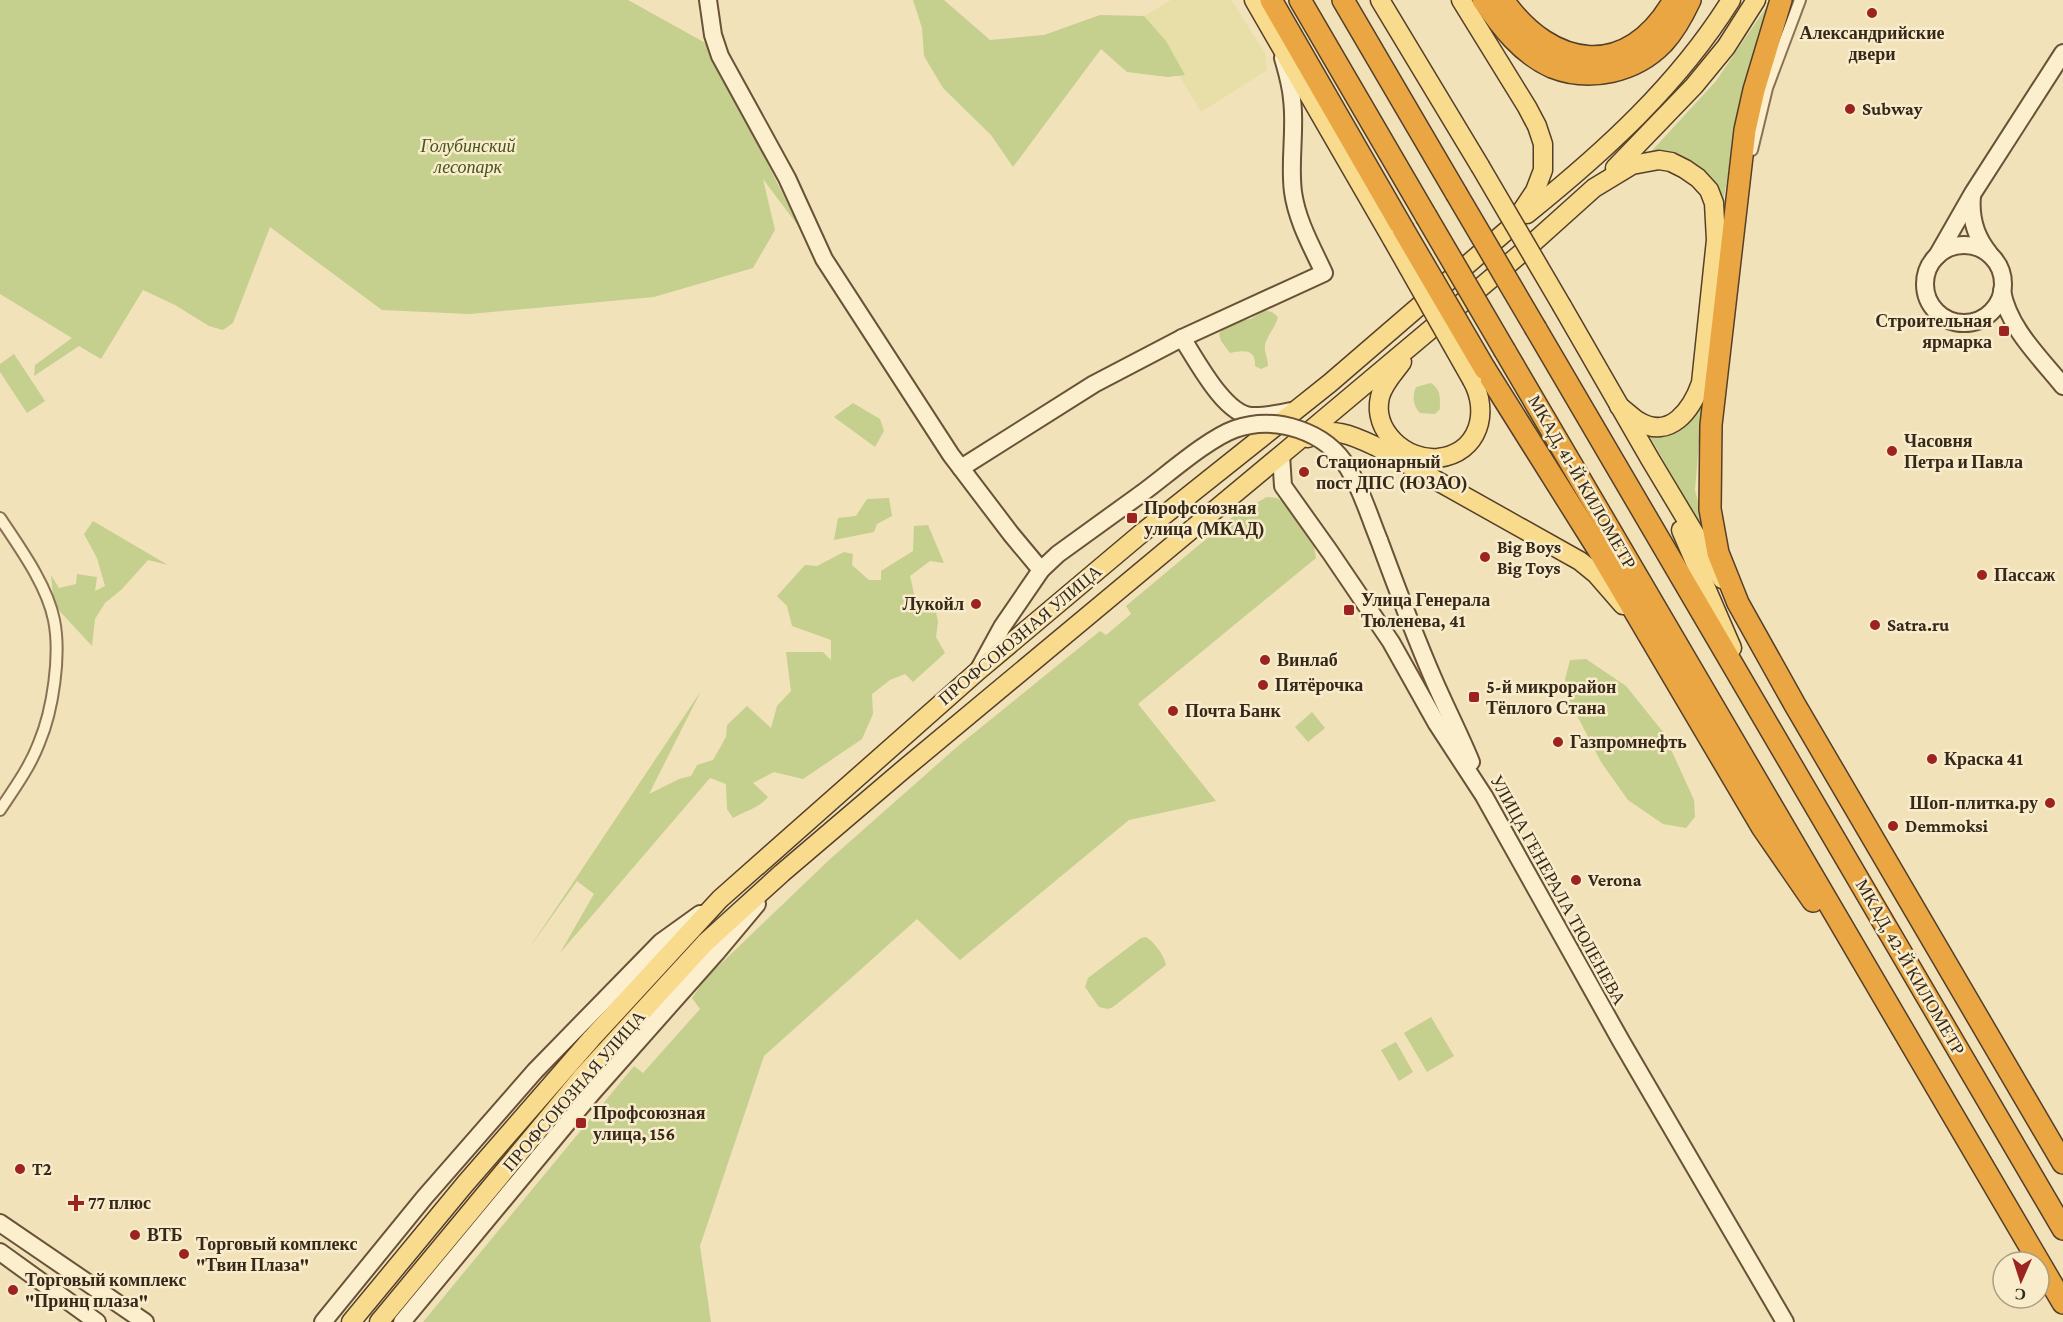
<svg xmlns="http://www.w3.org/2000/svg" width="2063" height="1322" font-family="'Crimson Pro',serif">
<rect width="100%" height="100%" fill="#f1e2ba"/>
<!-- farmland -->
<path fill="#e7dfa7" d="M1171,0H1231L1265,53L1267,70L1201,112L1144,16Z"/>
<!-- green -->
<g fill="#c5cf8e">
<path d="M0,0H628L709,45L799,227L763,179L775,230L753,268L654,297L470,314L382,310L270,227L233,323L223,330L209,326L175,305L143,290L101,359L79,346L34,376L35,365L72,338L0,294Z"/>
<path d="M913,0H944L990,40L1044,35L1100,15L1144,16L1166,41L1185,75L1168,77L1127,72L1101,49L1013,167L991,135L943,88L924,56L922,28Z"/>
<path d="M1771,0L1732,151L1723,202H1720L1648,155L1716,81Z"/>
<path d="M1264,310L1272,312L1278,317C1276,327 1267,335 1265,345C1264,353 1268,358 1268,366L1261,369L1255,366C1256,349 1244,350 1230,353L1221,341L1219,334L1228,323L1251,319Z"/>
<path d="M14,354L45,401L27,413L0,372V364Z"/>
<path d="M1431,383C1441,390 1440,397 1440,409L1435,414L1420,413C1413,406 1412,396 1416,387Z"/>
<path d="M1703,393L1695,490L1706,533L1647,432Z"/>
<path d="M853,403L880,419L884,431L875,447L834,417Z"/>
<path d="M1267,497L1277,498L1283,502L1314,547L1316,558L1138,704L1216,801L1129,820L960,960L917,919L764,1056L700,1246L711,1322H423L634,1066L643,1073L700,1009L692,998L706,978L829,860L958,746L1100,631L1106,635L1131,614L1126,606L1236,514Z"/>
<path d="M889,498L892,516L877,524L874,532L834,540L838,518L856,516L867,499Z"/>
<path d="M93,521L168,565L148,560L122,589L105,603L95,619L92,646L54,605L51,575L59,588L76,584L77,574L97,577L95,591L105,586L97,558L84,534Z"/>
<path d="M928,525L944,563L930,561L910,576L915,598L928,601L935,607L938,622L936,637L945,653L913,682L905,674L890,680L872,694L873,714L862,739L803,779L774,772L753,783L768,797C758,809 746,810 733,818L727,809L726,784L710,778L560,953L594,894L577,881L528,950L701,691L649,794L679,779L691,776L697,765L713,760L726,737L727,725L747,706L771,728L777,706L791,691L786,652H823L831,660V640L792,626L787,606L777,596L805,565L817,566L844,552L853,554L852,565L869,580H881V571L913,551L914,526Z"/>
<path d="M1586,659L1626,686L1663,732L1694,800L1695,817L1686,828L1663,824L1628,800L1601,762L1568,698L1565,679L1570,660Z"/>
<path d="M1312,712L1325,728L1308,742L1295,727Z"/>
<path d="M1146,937C1154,942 1164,955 1166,965L1113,1007L1108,1009L1099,1007L1085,987L1088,978L1141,938Z"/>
<path d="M1431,1017L1454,1056L1427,1072L1404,1033Z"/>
<path d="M1396,1042L1413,1072L1399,1081L1381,1050Z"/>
</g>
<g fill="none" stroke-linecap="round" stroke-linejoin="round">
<defs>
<g id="street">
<path d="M1752,150L1767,88L1800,0"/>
<path d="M0,518C20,548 47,585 54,620C61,655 53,710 39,743C30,767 14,789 0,810"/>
</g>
<g id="secondary">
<path d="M708,0L713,35L720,56L787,178L824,259L951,455L1011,534L1041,570"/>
<path d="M1972,196C1970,218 1975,236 1989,253"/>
<circle cx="1964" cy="284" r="39"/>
<path d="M1937,256L1973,193L2063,53"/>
<path d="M2002,291C2009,329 2040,357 2063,386"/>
<path d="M1182,338C1196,359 1224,414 1251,416C1265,417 1279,413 1293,411"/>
<path d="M1281,455L1283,486L1330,552L1391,642L1437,724L1484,796L1621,1041L1785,1322"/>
<path d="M961,468L1094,384L1182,338L1324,273C1312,247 1297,221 1293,192C1289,161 1296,130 1292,99C1291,85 1287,72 1283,58"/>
<path d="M1379,540C1396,586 1413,632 1433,678C1445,706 1459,733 1471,762"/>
<path d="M979,669L1002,627L1041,570L1058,554L1141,494"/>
<path d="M0,1223L145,1322"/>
<path d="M0,1252L97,1322"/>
<path d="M323,1322L424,1198L535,1071L661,942L700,914"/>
<path d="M402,1322L592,1093L716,953L757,904"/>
</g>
<g id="primary">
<path d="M1254,0L1392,239"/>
<path d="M1380,0L1480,166"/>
<path d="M1615,168L1694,86L1726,47L1756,0"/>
<path d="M1527,214C1604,152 1678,85 1731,0"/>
<path d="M1562,306L1650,459L1722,579"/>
<path d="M1402,362C1394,373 1383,384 1380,397C1372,431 1406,461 1438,458C1479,453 1490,412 1472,380"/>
<path d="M1308,438C1330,425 1354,436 1375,446L1580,561L1596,574L1623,605"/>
<path d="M1681,530L1732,648"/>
<path d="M351,1322L465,1184L592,1038L720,899L979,670L1143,532L1330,383L1511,227L1535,191L1543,170V144L1537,126L1527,107L1461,0"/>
<path d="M379,1322L583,1076L705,943L782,873L904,769L1293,445L1525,250L1594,188L1632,165L1659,160L1671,162L1685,169L1698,178L1709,190L1714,203L1716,240L1701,383C1692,409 1670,441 1638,421C1632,417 1626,411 1619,406"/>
</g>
<g id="highway">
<path d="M1271,0L1403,229"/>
<path d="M1300,0L1426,216"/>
<path d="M1343,0L1456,193"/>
<path d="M1483,0C1501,26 1522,54 1552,67C1590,82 1635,72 1663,43C1675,30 1683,15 1690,0"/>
<path d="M1503,0C1552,70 1628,81 1674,0"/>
<path d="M1781,0L1754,90L1745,130L1711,425L1710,509L1718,553L1738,603L1795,705L2063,1163"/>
<path d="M1536,329L2063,1229"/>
<path d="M1505,351L2063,1303"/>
<path d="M1485,369L1598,549L1762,827L1813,901"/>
</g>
</defs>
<!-- street casing -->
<use href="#street" stroke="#897253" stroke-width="14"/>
<!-- secondary casing -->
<use href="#secondary" stroke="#6a5237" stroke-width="20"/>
<!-- primary casing -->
<use href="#primary" stroke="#553f28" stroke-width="21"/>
<!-- highway casing -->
<use href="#highway" stroke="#553f28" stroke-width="24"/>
<!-- street -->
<use href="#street" stroke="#fbefcd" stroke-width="10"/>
<!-- secondary -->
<use href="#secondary" stroke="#fbefcd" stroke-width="16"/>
<!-- primary -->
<use href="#primary" stroke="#f9db8d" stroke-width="18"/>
<!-- highway -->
<use href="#highway" stroke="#e9a642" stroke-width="21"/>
<defs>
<path id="secondary-bridge" d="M1141,494C1166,476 1207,439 1235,429C1276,415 1326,431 1348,468C1362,490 1369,516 1379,540"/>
<g id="primary-bridge">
<path d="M1480,166L1562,306"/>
<path d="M1392,239L1472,380"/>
</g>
<g id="highway-bridge">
<path d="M1456,193L1536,329"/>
<path d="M1426,216L1505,351"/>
<path d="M1403,229L1485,369"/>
</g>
</defs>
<!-- secondary-bridge casing -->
<use href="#secondary-bridge" stroke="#6a5237" stroke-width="20" stroke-linecap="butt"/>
<!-- primary-bridge casing -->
<use href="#primary-bridge" stroke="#553f28" stroke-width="21" stroke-linecap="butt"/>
<!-- highway-bridge casing -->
<use href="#highway-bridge" stroke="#553f28" stroke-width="24" stroke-linecap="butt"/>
<!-- secondary-bridge -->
<use href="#secondary-bridge" stroke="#fbefcd" stroke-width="16"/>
<!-- primary-bridge -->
<use href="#primary-bridge" stroke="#f9db8d" stroke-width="18"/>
<!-- highway-bridge -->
<use href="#highway-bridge" stroke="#e9a642" stroke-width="21"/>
</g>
<!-- markers -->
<g fill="#9c231f" stroke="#f8ecca" stroke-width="2">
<circle cx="1872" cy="13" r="6"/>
<circle cx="1850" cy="109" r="6"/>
<rect x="1998" y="325" width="12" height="12" rx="3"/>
<circle cx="1892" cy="451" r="6"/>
<circle cx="1304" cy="472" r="6"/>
<rect x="1126" y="512" width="12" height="12" rx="3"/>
<circle cx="1485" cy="557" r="6"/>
<circle cx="1982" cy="575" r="6"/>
<circle cx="976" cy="604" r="6"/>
<rect x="1343" y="604" width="12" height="12" rx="3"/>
<circle cx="1875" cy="625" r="6"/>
<circle cx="1265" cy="660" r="6"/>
<circle cx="1263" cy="685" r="6"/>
<rect x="1468" y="691" width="12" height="12" rx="3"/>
<circle cx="1173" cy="711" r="6"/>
<circle cx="1558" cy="742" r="6"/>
<circle cx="1932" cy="759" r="6"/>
<circle cx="2050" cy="803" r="6"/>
<circle cx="1893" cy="826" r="6"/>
<circle cx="1576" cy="880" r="6"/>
<rect x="575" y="1117" width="12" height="12" rx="3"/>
<circle cx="20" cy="1169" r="6"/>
<path d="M73 1194h6v6h6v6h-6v6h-6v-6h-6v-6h6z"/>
<circle cx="135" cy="1235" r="6"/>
<circle cx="184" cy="1254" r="6"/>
<circle cx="13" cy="1290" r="6"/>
</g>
<g text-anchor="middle" stroke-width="5" stroke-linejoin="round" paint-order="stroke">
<!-- poi labels -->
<g font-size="18" font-weight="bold" fill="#36281a" stroke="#f8ecca" text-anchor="start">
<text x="1872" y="39" text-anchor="middle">Александрийские<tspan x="1872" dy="21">двери</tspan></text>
<text x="1862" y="115">Subway</text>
<text x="1992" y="327" text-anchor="end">Строительная<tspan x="1992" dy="21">ярмарка</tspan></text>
<text x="1904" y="447">Часовня<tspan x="1904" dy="21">Петра и Павла</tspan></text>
<text x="1316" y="468">Стационарный<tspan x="1316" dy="21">пост ДПС (ЮЗАО)</tspan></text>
<text x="1144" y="514">Профсоюзная<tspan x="1144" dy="21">улица (МКАД)</tspan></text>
<text x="1497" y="553">Big Boys<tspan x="1497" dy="21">Big Toys</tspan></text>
<text x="1994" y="581">Пассаж</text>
<text x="1361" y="606">Улица Генерала<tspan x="1361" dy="21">Тюленева, 41</tspan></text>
<text x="964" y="610" text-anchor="end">Лукойл</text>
<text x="1887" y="631">Satra.ru</text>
<text x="1277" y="666">Винлаб</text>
<text x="1275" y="691">Пятёрочка</text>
<text x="1486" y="693">5-й микрорайон<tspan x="1486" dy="21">Тёплого Стана</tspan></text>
<text x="1185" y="717">Почта Банк</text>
<text x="1570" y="748">Газпромнефть</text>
<text x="1944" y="765">Краска 41</text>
<text x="2038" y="809" text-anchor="end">Шоп-плитка.ру</text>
<text x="1905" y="832">Demmoksi</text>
<text x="1588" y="886">Verona</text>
<text x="593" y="1119">Профсоюзная<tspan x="593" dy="21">улица, 156</tspan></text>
<text x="32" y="1175">T2</text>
<text x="88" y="1209">77 плюс</text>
<text x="147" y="1241">ВТБ</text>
<text x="196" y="1250">Торговый комплекс<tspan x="196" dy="21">"Твин Плаза"</tspan></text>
<text x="25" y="1286">Торговый комплекс<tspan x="25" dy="21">"Принц плаза"</tspan></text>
</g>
<!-- park labels -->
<g font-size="18" font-style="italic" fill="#45541e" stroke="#f8ecca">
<text x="468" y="152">Голубинский<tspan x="468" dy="21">лесопарк</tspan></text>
</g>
<!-- street labels -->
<g font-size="18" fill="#36281a" stroke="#f8ecca">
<text transform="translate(1582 482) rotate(60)" y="6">МКАД, 41-Й КИЛОМЕТР</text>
<text transform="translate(1020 635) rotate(-40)" y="6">ПРОФСОЮЗНАЯ УЛИЦА</text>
<text transform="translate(1558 890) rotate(61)" y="6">УЛИЦА ГЕНЕРАЛА ТЮЛЕНЕВА</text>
<text transform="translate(1910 967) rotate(60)" y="6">МКАД, 42-Й КИЛОМЕТР</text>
<text transform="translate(574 1091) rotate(-49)" y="6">ПРОФСОЮЗНАЯ УЛИЦА</text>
</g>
</g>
<!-- north arrow -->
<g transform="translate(2021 1280) rotate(183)"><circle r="28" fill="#f8ecca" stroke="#aa9e84" stroke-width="1.5"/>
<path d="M0-4.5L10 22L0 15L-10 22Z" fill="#9c231f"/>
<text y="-9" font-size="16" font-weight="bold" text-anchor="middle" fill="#36281a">С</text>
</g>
</svg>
